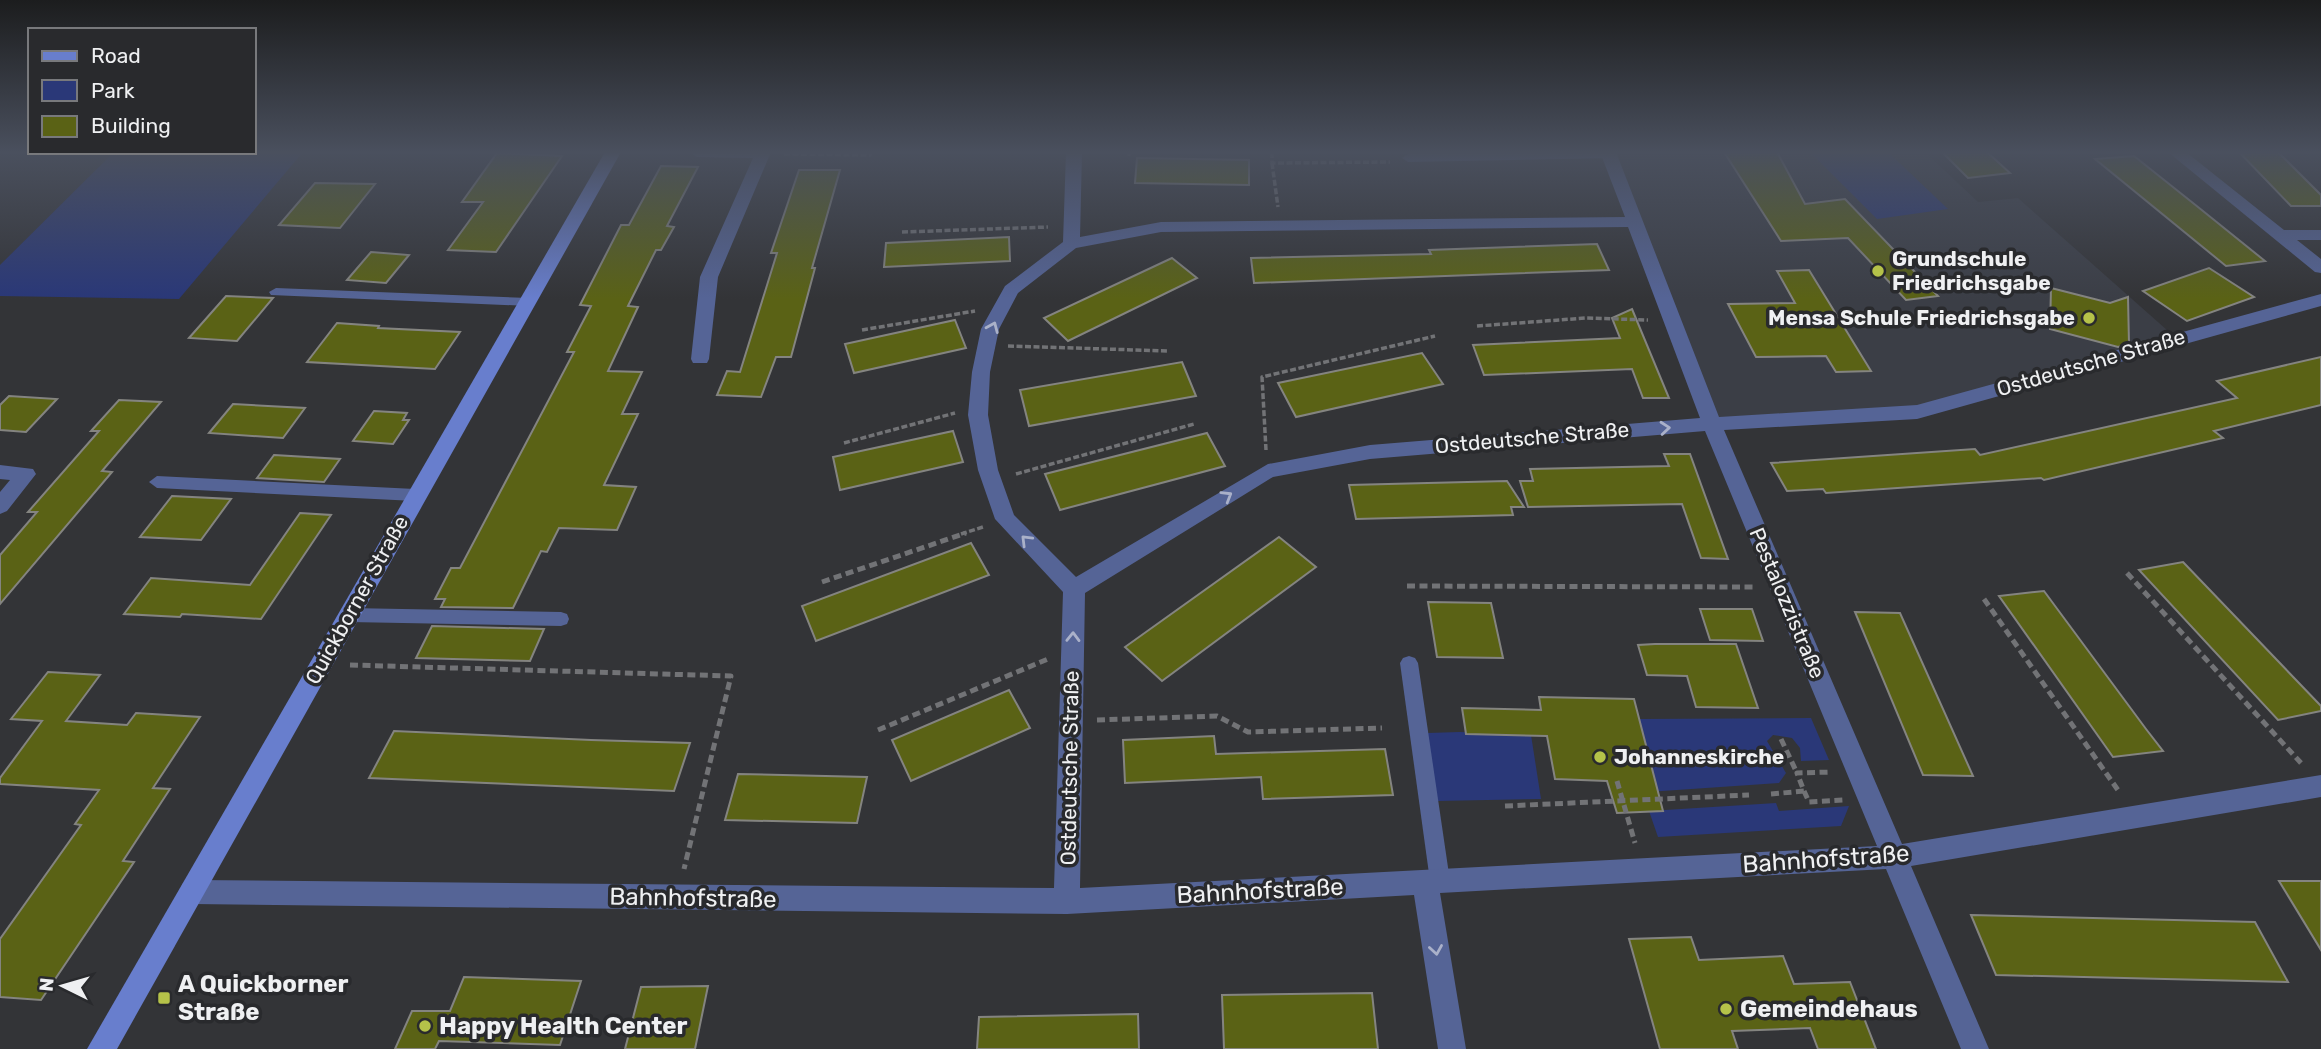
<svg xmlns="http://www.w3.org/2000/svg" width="2321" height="1049" font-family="Rubik,sans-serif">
<rect width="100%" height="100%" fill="#333437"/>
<!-- built -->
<path fill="#3b3e46" d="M1608,152H1925L1978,202L2018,198L2176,338L1917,412L1712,424Z"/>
<!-- green -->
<g fill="#2a3878">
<path d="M114,152H303L179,299L0,296V265Z"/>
<path d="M1810,152H1888L1948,209L1877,219Z"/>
<path d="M1811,718L1829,760L1801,761L1800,748L1792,738L1773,735L1767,741L1786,773L1779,783L1633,793L1639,719Z"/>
<path d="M1460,732L1531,735L1541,799L1437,801L1427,733Z"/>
<path d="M1776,803L1779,811L1849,806L1841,826L1658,837L1649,811Z"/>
</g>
<!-- building -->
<g fill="#5a6215" stroke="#848480" stroke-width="2">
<path d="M1724,152H1777L1805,204L1845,199L1938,296L1906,300L1848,238L1781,241Z"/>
<path d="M1942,152H1987L2010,173L1968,178Z"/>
<path d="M2239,152H2278L2321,195V206H2291Z"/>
<path d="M497,153L562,156L496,252L448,250L483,202H462Z"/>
<path d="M2134,156L2198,207L2265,261L2226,266L2095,159Z"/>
<path d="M1137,158L1249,160V185L1135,183Z"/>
<path d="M661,166L698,167L667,226L674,227L661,250H656L628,306L638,307L608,371L642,372L622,414H638L604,485L636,487L617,530L559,528L547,552L541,551L513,608L441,607L445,599H435L451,568H460L574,352H567L591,306L580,305L621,225H629Z"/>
<path d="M799,170H840L812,268H815L791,357H776L761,397L717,395L727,371L740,372L777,253H771Z"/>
<path d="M315,183L375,184L340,228L279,225Z"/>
<path d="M1009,237L1010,261L884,267L886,243Z"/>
<path d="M1597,244L1609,270L1254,283L1251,258L1431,254L1429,250Z"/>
<path d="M371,252L409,255L386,283L347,280Z"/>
<path d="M1172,258L1197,278L1068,341L1044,318Z"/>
<path d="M2209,268L2254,297L2187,321L2143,291Z"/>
<path d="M1809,270L1871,371L1836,372L1826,356L1756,357L1728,304L1795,303L1777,271Z"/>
<path d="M2051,288L2110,303L2128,297L2129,344L2118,347L2050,329Z"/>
<path d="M226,296L273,298L237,341L189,338Z"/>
<path d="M1632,309L1669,398H1643L1632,369L1484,375L1473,345L1620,338L1612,318Z"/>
<path d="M955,320L966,348L854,373L845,344Z"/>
<path d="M337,323L379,326L378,328L460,332L435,369L307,362Z"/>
<path d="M1422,353L1443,384L1296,417L1278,383Z"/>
<path d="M2321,357V405L2214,431L2223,438L2044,480L2041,478L1826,493L1823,489L1787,491L1771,463L1975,449L1980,455L2237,398L2217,381Z"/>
<path d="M1182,362L1196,396L1029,426L1020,390Z"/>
<path d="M9,396L57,399L26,432L0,430V405Z"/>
<path d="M119,400L161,402L102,471L112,472L0,604V555L37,512H28L99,431H91Z"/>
<path d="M233,404L268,406L305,408L283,438L209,433Z"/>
<path d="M374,411L407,413L403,420H409L393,444L353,441Z"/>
<path d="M953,431L963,462L840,490L833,457Z"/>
<path d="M1207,433L1225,466L1060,510L1045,474Z"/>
<path d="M1664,454H1690L1728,559L1701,558L1682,504L1528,507L1520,481H1533L1530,469L1669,466Z"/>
<path d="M274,455L340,459L324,482L257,478Z"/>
<path d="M1507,481L1524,507H1511L1513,515L1356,519L1349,485Z"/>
<path d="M172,496L231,499L201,540L140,537Z"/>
<path d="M300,513L331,515L261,619L182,614L180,617L124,614L151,578L250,585Z"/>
<path d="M1279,537L1316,567L1162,681L1125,647Z"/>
<path d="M971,543L989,575L816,641L802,606Z"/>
<path d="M2183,562L2321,706V711L2278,720L2139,570Z"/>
<path d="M2044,591L2146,729L2163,751L2113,757L1999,596Z"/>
<path d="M1428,602L1491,603L1503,658L1437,657Z"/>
<path d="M1700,609H1752L1763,641L1710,640Z"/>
<path d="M1855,612L1900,613L1973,776L1923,775Z"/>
<path d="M432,626L504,628L544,629L530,661L416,658Z"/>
<path d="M1655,644H1736L1758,708L1696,707L1687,676L1647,675L1638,645Z"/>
<path d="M48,672L100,675L66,721L127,725L136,713L200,717L153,788L170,789L123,861L134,862L41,1000L0,997V939L81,825L75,824L99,790L0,784V778L42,721L11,719Z"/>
<path d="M1009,690L1030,728L911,781L892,740Z"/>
<path d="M1539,697L1634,699L1663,811L1617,813L1607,781L1555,779L1547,736L1466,734L1462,708L1541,710Z"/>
<path d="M394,731L591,740L690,743L674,791L369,778Z"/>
<path d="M1214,736L1216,754L1385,749L1393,795L1263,799L1261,777L1125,783L1123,740Z"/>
<path d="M738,774L867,777L857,823L725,820Z"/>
<path d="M2279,881H2321V950Z"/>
<path d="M1971,915L2255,922L2288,982L1996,975Z"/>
<path d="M1691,937L1699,960L1783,956L1794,984L1850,982L1876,1049H1818L1810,1028L1732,1031L1738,1049H1660L1629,939Z"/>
<path d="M464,977L581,981L560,1045L439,1041L435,1049H395L412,1011H450Z"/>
<path d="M708,986L695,1049H625L641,987Z"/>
<path d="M1372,993L1378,1049H1224L1222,995Z"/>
<path d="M1138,1014L1139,1049H977L979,1017Z"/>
</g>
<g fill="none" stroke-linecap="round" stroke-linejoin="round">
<!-- path-far1 -->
<g stroke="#727376" stroke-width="3.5" stroke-dasharray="6 2.5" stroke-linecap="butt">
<path d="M1129,152V156"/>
<path d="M1272,152V163L1390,162"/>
<path d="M784,154L870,155L871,152"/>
<path d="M1272,163L1278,207"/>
<path d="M902,232L1048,227"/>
<path d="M1477,326L1586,318L1648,320"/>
<path d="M862,330L975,311"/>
<path d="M1008,346L1169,351"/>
<path d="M844,443L955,413"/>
<path d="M1266,450L1262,377L1435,336"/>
<path d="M1016,474L1194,424"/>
<path d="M961,534L983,527"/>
</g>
<!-- path -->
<g stroke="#727376" stroke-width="5" stroke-dasharray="8 4.5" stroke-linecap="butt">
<path d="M2127,573L2301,763"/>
<path d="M822,582L966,533"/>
<path d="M1407,586L1755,587"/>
<path d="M1984,599L2120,793"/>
<path d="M350,665L731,676L684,869"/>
<path d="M1097,720L1217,716L1248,732L1382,728"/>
<path d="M878,730L1048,659"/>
<path d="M1781,739L1797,773"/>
<path d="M1617,781L1635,843"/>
<path d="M1804,791L1809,802L1844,800"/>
<path d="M1771,794L1804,791L1797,773L1832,772"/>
<path d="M1505,806L1749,795"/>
</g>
<!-- lane -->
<g fill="#556496" fill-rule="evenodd">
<path d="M1610,152L1614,154V158L1408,162L1402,158L1408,154Z"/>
<path d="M276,288L529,298L536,302L529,306L271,295L269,292Z"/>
<path d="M157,476L415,489L423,495L415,501L157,488L149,482Z"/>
<path d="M349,608L561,612L567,614L569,619L567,624L561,626L349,622L343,620L341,615L343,610Z"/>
<path d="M1409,656L1415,658L1418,663L1450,881L1447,888L1440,890L1433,888L1430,881L1400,663L1403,658Z"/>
</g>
<!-- street -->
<g fill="#556496" fill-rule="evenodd">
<path d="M689,152H771L718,277L709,359L707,363H693L691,359L700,277L753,158L697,157Z"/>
<path d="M1066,152H1082L1080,237L1161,222L1625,217L1600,152H1616L1719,417L1917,405L2321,294V306L1917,419L1724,430L1902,844L2321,775V797L1911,866L1989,1049H1961L1886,869L1440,893L1466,1049H1438L1414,895L1067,914L192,904L183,901L179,892L183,883L192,880L1054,888L1063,592L995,519L978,470L968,415L972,372L981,329L1005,286L1063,242ZM1628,227L1700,418L1370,445L1268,464L1076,577L1014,515L998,470L988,415L990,372L999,329L1018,293L1076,248L1161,232ZM1705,431L1877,846L1080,888L1085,593L1273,477L1370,459Z"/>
<path d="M2168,152H2186L2284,230H2321V240H2297L2321,259V273L2315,272Z"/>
<path d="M0,465L33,469L36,474L7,511L0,514V492L10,480L0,479Z"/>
</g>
<!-- secondary -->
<path fill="#687ecd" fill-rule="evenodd" d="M605,152H621L117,1049H87Z"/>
</g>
<!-- one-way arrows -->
<defs><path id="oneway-chevron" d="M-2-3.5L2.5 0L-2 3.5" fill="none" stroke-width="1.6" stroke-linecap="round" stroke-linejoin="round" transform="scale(1.75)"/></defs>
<g stroke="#aab1c9">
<use href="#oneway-chevron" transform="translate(993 327) rotate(-67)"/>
<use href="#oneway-chevron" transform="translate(1665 428) rotate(-5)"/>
<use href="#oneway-chevron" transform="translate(1227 496) rotate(-31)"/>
<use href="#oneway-chevron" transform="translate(1026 540) rotate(-135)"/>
<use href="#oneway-chevron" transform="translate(1073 637) rotate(-89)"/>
<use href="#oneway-chevron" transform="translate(1436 950) rotate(81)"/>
</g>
<!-- sky -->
<linearGradient id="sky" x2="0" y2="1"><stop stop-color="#1c1d1e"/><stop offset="0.51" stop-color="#4a505e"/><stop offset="1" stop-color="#4a505e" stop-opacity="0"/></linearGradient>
<rect width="2321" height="299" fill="url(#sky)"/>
<!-- markers -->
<g fill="#b5c249" stroke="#292a2d" stroke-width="2.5">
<circle cx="1878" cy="271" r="7"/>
<circle cx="2089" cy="318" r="7"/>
<circle cx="1600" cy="757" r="7"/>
<rect x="157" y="991" width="14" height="14" rx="3.5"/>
<circle cx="1726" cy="1009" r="7"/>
<circle cx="425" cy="1026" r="7"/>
</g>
<g text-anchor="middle" stroke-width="7" stroke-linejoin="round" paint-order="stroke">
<!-- poi labels -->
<g font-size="21" font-weight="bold" fill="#eff0f2" stroke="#292a2d" text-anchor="start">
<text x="1892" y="266">Grundschule<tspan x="1892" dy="24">Friedrichsgabe</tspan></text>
<text x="2075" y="325" text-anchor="end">Mensa Schule Friedrichsgabe</text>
<text x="1614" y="764">Johanneskirche</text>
</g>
<!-- street labels -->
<g font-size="21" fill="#eff0f2" stroke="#292a2d">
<text transform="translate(2091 363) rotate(-16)" y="7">Ostdeutsche Straße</text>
<text transform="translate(1532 438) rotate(-5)" y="7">Ostdeutsche Straße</text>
<text transform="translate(357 600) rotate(-61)" y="7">Quickborner Straße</text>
<text transform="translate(1787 603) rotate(67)" y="7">Pestalozzistraße</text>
<text transform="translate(1070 768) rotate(-89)" y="7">Ostdeutsche Straße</text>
</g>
<!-- near-street labels -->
<g font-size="24" fill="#eff0f2" stroke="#292a2d">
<text transform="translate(1826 859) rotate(-4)" y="8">Bahnhofstraße</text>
<text transform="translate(1260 891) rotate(-3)" y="8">Bahnhofstraße</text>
<text transform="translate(693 898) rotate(1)" y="8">Bahnhofstraße</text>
</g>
<!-- near-poi labels -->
<g font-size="24" font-weight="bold" fill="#eff0f2" stroke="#292a2d" text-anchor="start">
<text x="178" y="992">A Quickborner<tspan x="178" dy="28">Straße</tspan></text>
<text x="1740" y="1017">Gemeindehaus</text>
<text x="439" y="1034">Happy Health Center</text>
</g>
</g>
<!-- legend -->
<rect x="28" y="28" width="228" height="126" fill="#292a2d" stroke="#78797c" stroke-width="2"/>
<rect x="42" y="51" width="35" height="10" fill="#687ecd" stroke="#78797c" stroke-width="2"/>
<text x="91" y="63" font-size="21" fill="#eff0f2">Road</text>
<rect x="42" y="80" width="35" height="21" fill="#2a3878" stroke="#78797c" stroke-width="2"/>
<text x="91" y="98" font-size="21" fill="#eff0f2">Park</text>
<rect x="42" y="116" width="35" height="21" fill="#5a6215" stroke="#78797c" stroke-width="2"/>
<text x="91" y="133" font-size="21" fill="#eff0f2">Building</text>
<!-- north arrow -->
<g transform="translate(63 986) rotate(275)" stroke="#292a2d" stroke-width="5" paint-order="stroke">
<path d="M0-5L12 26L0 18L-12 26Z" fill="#eff0f2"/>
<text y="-10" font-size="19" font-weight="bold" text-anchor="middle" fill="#eff0f2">N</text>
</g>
</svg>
